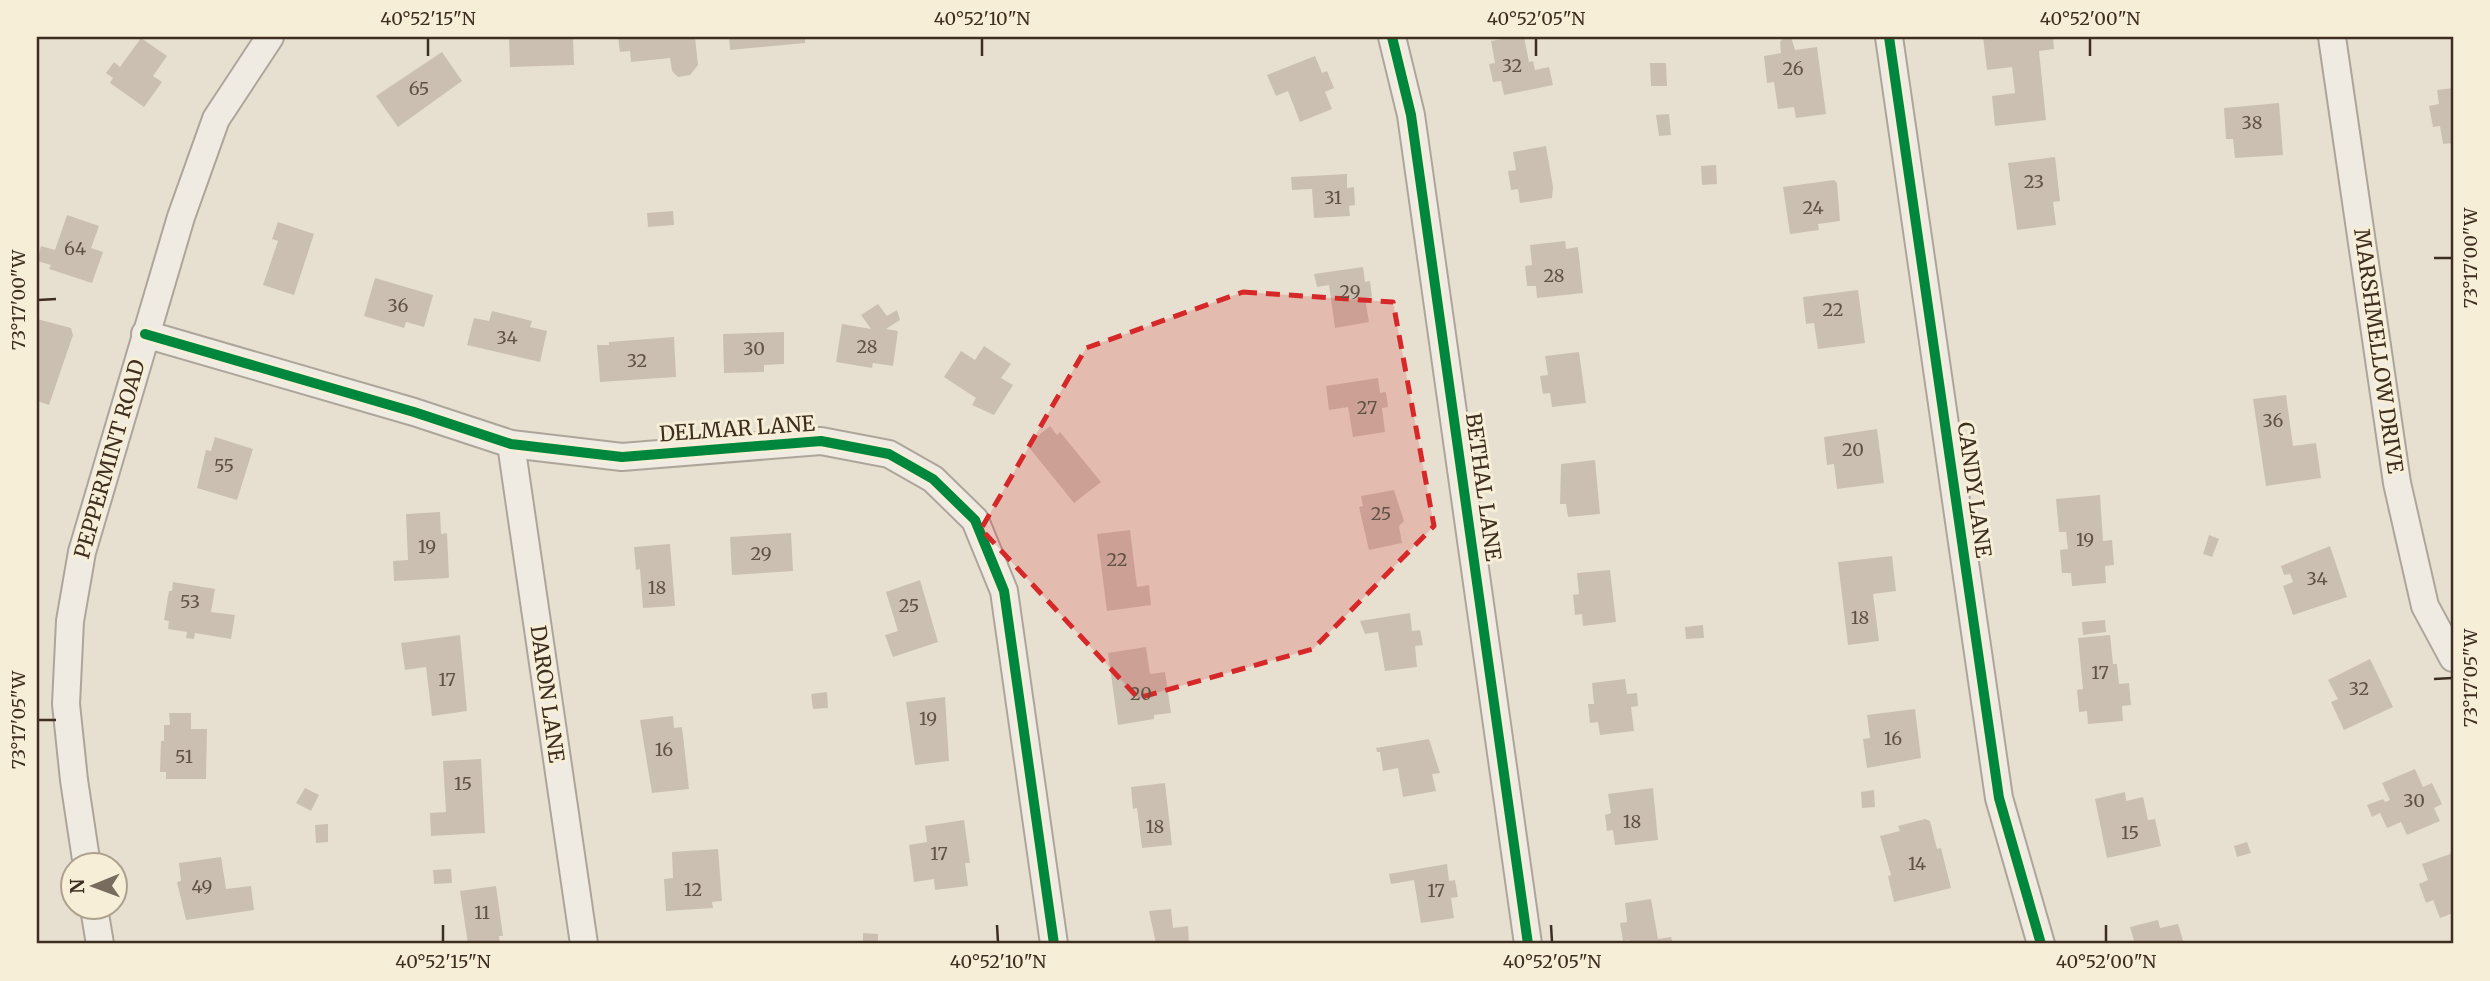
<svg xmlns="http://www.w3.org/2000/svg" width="2490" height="981" font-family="Merriweather,serif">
<rect width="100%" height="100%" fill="#e7e0d1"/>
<!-- building -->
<g fill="#cbbfb2">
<path d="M509,37H573L574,65L510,67Z"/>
<path d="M618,37H695L698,65L690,75L678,77L672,71L670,58L631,62L630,51L620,52Z"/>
<path d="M729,37H805V43L730,50Z"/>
<path d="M1513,37H1524L1529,62L1533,61L1535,70L1549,67L1553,85L1504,95L1501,81L1493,82L1489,64L1495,63L1491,41Z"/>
<path d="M1791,37L1795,50L1817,47L1826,114L1796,118L1794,107L1778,109L1774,82L1767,83L1764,56L1781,53L1780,42L1783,38Z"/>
<path d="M1983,37H2053L2054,49L2039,51L2046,120L1995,126L1992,96L2015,93L2012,67L1987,70Z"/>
<path d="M141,38L167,56L153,76L162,82L144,107L110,83L113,78L106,73L114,62L120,67Z"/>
<path d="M442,52L462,81L398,127L376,96Z"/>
<path d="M1315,56L1322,73L1327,71L1334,88L1325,92L1332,109L1300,122L1288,91L1276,96L1267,75Z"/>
<path d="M1650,63H1666L1667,86H1651Z"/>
<path d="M2453,88V143L2443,144L2440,126L2433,127L2429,106L2439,104L2437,90Z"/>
<path d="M2279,103L2283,155L2235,158L2233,139H2226L2224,108Z"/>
<path d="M1669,114L1671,135L1659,136L1656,115Z"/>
<path d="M1546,146L1553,187L1552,198L1520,203L1518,189L1511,190L1508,171L1516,170L1513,152Z"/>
<path d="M2055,157L2060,201L2053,202L2056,225L2017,230L2008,163Z"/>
<path d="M1716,165L1717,184L1702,185L1701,166Z"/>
<path d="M1347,174V188L1354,187L1355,205L1349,206L1350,216L1314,218L1312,189L1292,190L1291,177Z"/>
<path d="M1834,180L1837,183L1840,221L1818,224L1819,230L1790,234L1783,187Z"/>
<path d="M673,211L674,225L648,227L647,213Z"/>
<path d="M67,215L99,226L91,248L103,252L92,283L49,269L51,265L37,261L41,246L55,250Z"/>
<path d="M278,222L314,234L294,295L263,285L278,241L272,239Z"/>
<path d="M1565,241L1566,249L1578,247L1583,293L1537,298L1536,286H1527L1525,266L1532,265L1530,245Z"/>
<path d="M1363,267L1365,282L1370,281L1372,297L1365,298L1369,322L1335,328L1329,285L1317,287L1314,274Z"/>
<path d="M375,278L433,295L424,327L406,322L404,328L364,316Z"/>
<path d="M1858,290L1865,343L1818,349L1814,323L1806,324L1803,297Z"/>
<path d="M878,304L887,316L897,310L900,320L886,329L898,331L893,366L873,363L872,368L836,362L842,324L871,329L861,315Z"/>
<path d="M492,311L532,321L530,327L547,331L540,362L467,345L474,318L489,321Z"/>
<path d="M37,319L71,328L73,335L49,405L37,401Z"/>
<path d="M784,332V364L764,365V372L724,373L723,334Z"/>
<path d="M674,337L676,377L600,382L597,345H609V342Z"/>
<path d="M984,346L1011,364L1001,378L1013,385L994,415L972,405L976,398L944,377L961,351L975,360Z"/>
<path d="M1579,352L1586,403L1552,407L1550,393L1543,394L1540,376L1548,375L1545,356Z"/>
<path d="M1378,378L1380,393L1386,392L1388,407L1382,408L1385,432L1353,437L1348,407L1329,410L1326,386Z"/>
<path d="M2286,395L2293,446L2316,443L2321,478L2266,486L2253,399Z"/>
<path d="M1050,426L1057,435L1060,432L1101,482L1074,503L1027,445Z"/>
<path d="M1877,429L1884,483L1837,489L1834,464L1827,465L1824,437Z"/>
<path d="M215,437L253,449L237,500L197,488L206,450L211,451Z"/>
<path d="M1595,460L1600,514L1568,517L1566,504H1560L1561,464Z"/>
<path d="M1394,490L1404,521L1399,526L1402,543L1369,550L1359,507L1363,506L1361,496Z"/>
<path d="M2100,495L2103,541L2112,540L2114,565L2105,566L2106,583L2072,586L2071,573H2062L2060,550L2068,549L2066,532H2059L2056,499Z"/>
<path d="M440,512L441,534L447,533L449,578L394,581L393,561L408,560L406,514Z"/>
<path d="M1130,530L1137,587L1149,585L1151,605L1107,611L1097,534Z"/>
<path d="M791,533L793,571L732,575L730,537Z"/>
<path d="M2209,535L2219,539L2212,557L2203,554Z"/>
<path d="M670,544L675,606L643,608L640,569L636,570L634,547Z"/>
<path d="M2330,546L2347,597L2293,615L2283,586L2293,582L2290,574L2284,575L2281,566Z"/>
<path d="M1892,556L1896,591L1873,594L1879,641L1848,645L1838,562Z"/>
<path d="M1610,570L1616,622L1583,626L1582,614L1575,615L1573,595L1579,594L1577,573Z"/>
<path d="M920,580L938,642L893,657L885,635L898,631L886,592Z"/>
<path d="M173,582L215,589L211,612L235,615L231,639L195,633L194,639L186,638L187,632L168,629L169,621L164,620L169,591H172Z"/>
<path d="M1410,613L1412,631L1420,630L1423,645L1415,646L1417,667L1385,671L1378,632L1365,634L1360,621Z"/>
<path d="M2105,620L2106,632L2083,635L2082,622Z"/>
<path d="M1703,625L1704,638L1686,639L1685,627Z"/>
<path d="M460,635L467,711L432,716L426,667L405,670L401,643Z"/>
<path d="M2110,635L2113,664H2117L2119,684L2129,683L2131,705L2122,706L2123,721L2088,724L2087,711L2079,712L2077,690L2083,689L2078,638Z"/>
<path d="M1146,647L1150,674L1165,672L1171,713L1154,715V719L1118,725L1108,653Z"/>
<path d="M2370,659L2393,707L2344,730L2331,702L2338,699L2328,680Z"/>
<path d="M1625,679L1627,694L1637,693L1638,706L1631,707L1634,731L1600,735L1598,722L1590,723L1588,704H1594L1592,683Z"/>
<path d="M827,692L828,708L813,709L811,694Z"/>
<path d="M945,697L949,761L915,765L906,702Z"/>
<path d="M1915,709L1921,758L1867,768L1863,739L1870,738L1867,715Z"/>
<path d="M169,713H191V729H207L206,779H166V772H160L161,741H164V725H170Z"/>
<path d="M673,716L674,728L682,727L689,789L652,793L640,720Z"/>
<path d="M1429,739L1440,773L1432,774L1436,791L1403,797L1398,768L1383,771L1380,752H1377L1376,748Z"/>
<path d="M481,759L485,833L431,836L430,813L446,812L443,761Z"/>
<path d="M2415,769L2423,787L2432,783L2442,804L2434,808L2440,821L2407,835L2401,822L2387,828L2380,813L2372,817L2367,805L2383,799L2385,802L2390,800L2382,783Z"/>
<path d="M1165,783L1172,845L1142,848L1137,808L1133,809L1131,787Z"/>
<path d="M305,788L319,795L311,811L296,803Z"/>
<path d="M1653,788L1658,840L1615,845L1613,830L1607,831L1605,815L1611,813L1608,794Z"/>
<path d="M1874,790L1875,807L1862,808L1861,792Z"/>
<path d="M2125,792L2126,801L2143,797L2148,820L2155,819L2161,846L2107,858L2095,799Z"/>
<path d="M1925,819L1930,821L1937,849L1941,848L1951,888L1894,902L1888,876L1891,875L1880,836L1900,831L1898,826Z"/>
<path d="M964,820L970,863H965L968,886L935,890L934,879L914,882L909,845L927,842L925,826Z"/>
<path d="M328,824V842L316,843L315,825Z"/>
<path d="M2247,842L2251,853L2237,857L2234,846Z"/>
<path d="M718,849L722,901L712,902L713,908L666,911L664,879L673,878L672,852Z"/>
<path d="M2453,853V913L2440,918L2433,900L2426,903L2419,884L2428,880L2422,864Z"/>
<path d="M221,857L226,889L251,886L254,910L186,920L177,882L181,881L179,863Z"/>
<path d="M1447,864L1449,881L1455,880L1458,897L1451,898L1454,918L1421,923L1414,880L1391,884L1389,874Z"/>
<path d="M451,869L452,883L434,884L433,870Z"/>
<path d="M496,886L503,936H499L500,944H468L460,891Z"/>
<path d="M1651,899L1658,939L1671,937L1673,944H1630L1629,940L1623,941L1620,923L1627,922L1625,903Z"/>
<path d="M1171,909L1173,928L1188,926L1189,944H1156L1149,911Z"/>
<path d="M2158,920L2160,928L2178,924L2184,944H2135L2130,927Z"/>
<path d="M863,933L878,934V944H863Z"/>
</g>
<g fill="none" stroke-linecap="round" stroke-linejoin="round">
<defs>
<g id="minor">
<path d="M1392,37L1411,115L1528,944"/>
<path d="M1889,37L1999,798L2041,944"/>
<path d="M2332,37L2397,483L2425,606L2453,658"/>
<path d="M145,334L414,412L511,444L622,457L821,441L889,454L933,479L975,520L1004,591L1054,944"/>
<path d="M511,444L584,944"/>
<path d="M87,866L74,780L66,704L70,621L82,552L181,217L216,119L270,37"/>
<path d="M94,908L100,944"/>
</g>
</defs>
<!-- minor casing -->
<use href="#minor" stroke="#ada599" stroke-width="30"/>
<!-- minor -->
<use href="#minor" stroke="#efebe3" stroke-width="26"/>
<defs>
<g id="cycleway">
<path d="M1392,37L1411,115L1528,944"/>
<path d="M1889,37L1999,798L2041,944"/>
<path d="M145,334L414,412L511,444L622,457L821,441L889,454L933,479L975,520L1004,591L1054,944"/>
</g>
</defs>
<!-- cycleway casing -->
<use href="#cycleway" stroke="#f7eed8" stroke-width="15"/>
<!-- cycleway -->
<use href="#cycleway" stroke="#00873e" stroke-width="10"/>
</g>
<!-- marked area -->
<path fill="#d62828" fill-opacity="0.2" stroke="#d62828" stroke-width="5" stroke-dasharray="14 9" stroke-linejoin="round" d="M1243,292L1393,302L1434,526L1313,649L1138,698L981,529L1086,348Z"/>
<!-- ticks -->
<path fill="none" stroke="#3d2e20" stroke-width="2.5" d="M428,38V56M982,38V56M1536,38V56M2090,38V56M2434,258H2452M38,300L56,299M2434,679L2452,678M38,720H56M443,925V942M997,925L998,942M1551,925L1552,942M2106,925V942"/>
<g text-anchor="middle" stroke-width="6" stroke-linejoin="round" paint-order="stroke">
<!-- number labels -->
<g font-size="18" fill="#605244">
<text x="1512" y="72">32</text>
<text x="1793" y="75">26</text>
<text x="419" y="95">65</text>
<text x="2252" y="129">38</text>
<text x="2034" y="188">23</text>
<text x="1333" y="204">31</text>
<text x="1813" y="214">24</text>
<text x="75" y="255">64</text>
<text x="1554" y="282">28</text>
<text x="1350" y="298">29</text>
<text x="398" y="312">36</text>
<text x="1833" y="316">22</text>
<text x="507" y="344">34</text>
<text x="867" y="353">28</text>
<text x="754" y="355">30</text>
<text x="637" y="367">32</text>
<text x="1367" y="414">27</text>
<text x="2273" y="427">36</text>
<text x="1853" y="456">20</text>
<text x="224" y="472">55</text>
<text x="1381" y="520">25</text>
<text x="2085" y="546">19</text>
<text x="427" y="553">19</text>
<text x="761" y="560">29</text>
<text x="1117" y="566">22</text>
<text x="2317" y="585">34</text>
<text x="657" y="594">18</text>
<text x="190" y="608">53</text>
<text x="909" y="612">25</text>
<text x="1860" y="624">18</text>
<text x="2100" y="679">17</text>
<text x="447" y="686">17</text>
<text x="2359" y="695">32</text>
<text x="1141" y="700">20</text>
<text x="928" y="725">19</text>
<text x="1893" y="745">16</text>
<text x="664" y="756">16</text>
<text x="184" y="763">51</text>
<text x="463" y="790">15</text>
<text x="2414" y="807">30</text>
<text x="1632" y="828">18</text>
<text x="1155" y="833">18</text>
<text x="2130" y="839">15</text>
<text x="939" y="860">17</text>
<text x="1917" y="870">14</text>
<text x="202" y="893">49</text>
<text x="693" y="896">12</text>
<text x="1436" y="897">17</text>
<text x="482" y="919">11</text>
</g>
<!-- street labels -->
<g font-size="21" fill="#3d2e20" stroke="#f7eed8">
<text transform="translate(2378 351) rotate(82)" y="7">MARSHMELLOW DRIVE</text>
<text transform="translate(737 429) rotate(-4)" y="7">DELMAR LANE</text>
<text transform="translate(110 459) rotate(-74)" y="7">PEPPERMINT ROAD</text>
<text transform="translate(1483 487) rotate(82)" y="7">BETHAL LANE</text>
<text transform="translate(1974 490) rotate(82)" y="7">CANDY LANE</text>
<text transform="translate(547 694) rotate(82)" y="7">DARON LANE</text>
</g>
</g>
<!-- border -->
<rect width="2490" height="981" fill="none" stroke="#f7eed8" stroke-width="77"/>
<!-- north arrow -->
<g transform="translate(94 886) rotate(269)"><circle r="33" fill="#f7eed8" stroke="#ada18e" stroke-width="2"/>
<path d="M0-5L12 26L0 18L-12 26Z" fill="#786c5e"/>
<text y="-10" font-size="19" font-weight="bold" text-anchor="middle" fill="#3d2e20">N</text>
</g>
<rect x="38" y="38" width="2414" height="904" fill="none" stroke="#3d2e20" stroke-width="2.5"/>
<g font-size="18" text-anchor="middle" fill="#3d2e20">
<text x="428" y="25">40°52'15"N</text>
<text x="982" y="25">40°52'10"N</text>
<text x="1536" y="25">40°52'05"N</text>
<text x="2090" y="25">40°52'00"N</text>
<text transform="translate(2471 258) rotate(-90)" y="6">73°17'00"W</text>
<text transform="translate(19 300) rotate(-90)" y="6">73°17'00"W</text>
<text transform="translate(2471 678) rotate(-90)" y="6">73°17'05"W</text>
<text transform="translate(19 720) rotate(-90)" y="6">73°17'05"W</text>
<text x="443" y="968">40°52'15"N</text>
<text x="998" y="968">40°52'10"N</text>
<text x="1552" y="968">40°52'05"N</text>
<text x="2106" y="968">40°52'00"N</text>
</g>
</svg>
